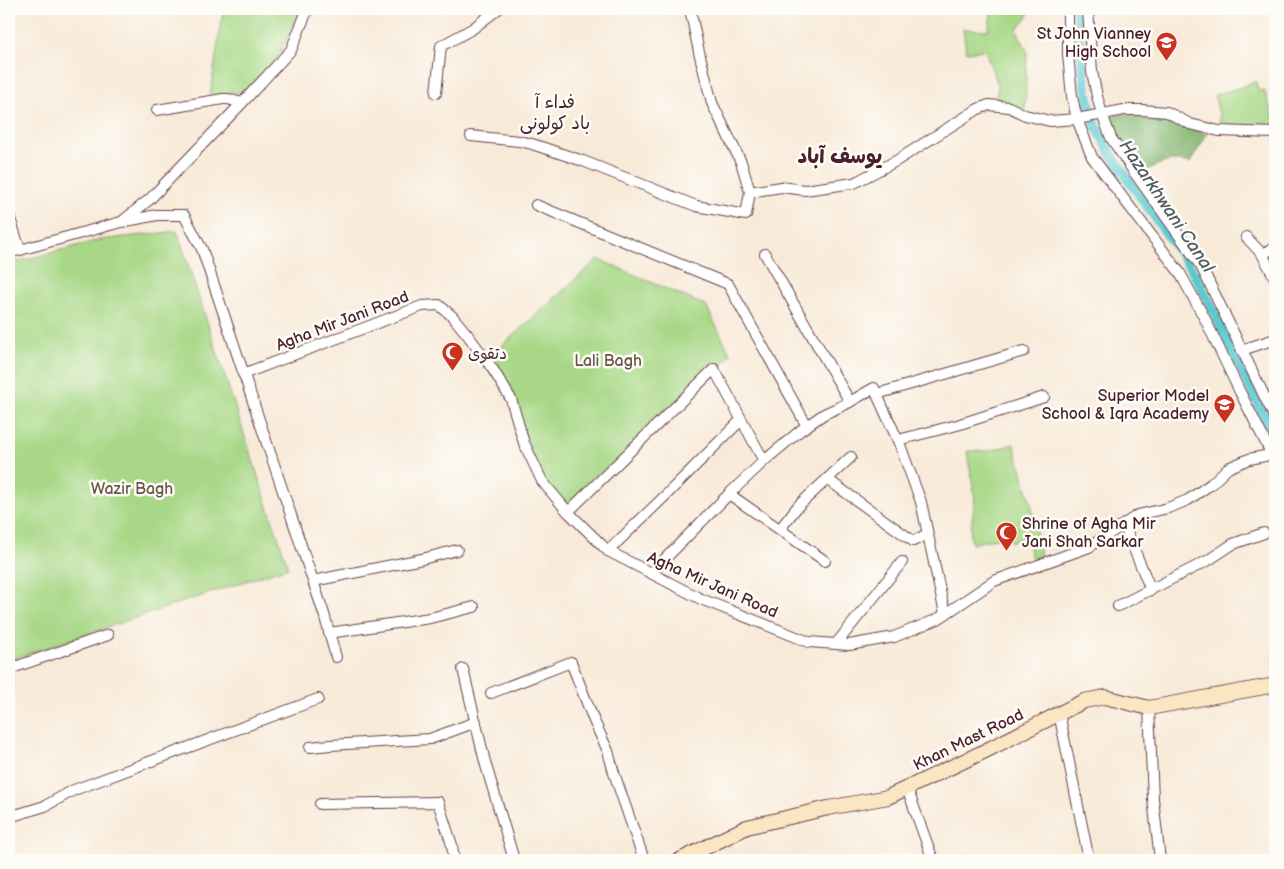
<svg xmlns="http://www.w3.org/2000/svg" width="1284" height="869" font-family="'Balsamiq Sans','Playpen Sans Arabic',sans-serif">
<rect width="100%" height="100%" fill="#fdfcf7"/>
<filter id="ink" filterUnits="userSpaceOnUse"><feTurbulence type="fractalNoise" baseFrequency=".02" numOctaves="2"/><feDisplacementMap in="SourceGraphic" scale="10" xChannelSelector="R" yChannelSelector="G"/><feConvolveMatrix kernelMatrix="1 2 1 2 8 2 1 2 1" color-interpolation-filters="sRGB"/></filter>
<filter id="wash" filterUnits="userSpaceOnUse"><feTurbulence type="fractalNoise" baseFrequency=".0096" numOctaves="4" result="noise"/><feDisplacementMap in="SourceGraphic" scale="20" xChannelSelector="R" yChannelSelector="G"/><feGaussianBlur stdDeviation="1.12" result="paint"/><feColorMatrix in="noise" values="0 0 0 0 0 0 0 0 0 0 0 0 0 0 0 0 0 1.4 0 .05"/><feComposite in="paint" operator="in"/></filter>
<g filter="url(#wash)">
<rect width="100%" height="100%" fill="#f8ead8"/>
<!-- green -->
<g fill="#a8d887" stroke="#797c59">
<path d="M225,9H301L277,59L251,91L210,95L222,17Z"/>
<path d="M992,9H1029L1028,16L1017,29L1019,35L1027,50L1025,115L994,106L998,86L985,50L966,52L963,29L988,30Z"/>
<path d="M1256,81L1258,91L1264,90L1275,121V130L1219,126L1220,117L1214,95L1241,87Z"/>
<path d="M177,231L288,567L9,660V264L99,240Z"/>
<path d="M598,259L706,306L731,355L568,512L542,481L511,399L486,360Z"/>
<path d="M1014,444L1031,503L1042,564L1034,567L1026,537L1011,542L1009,535L972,544L970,534L975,499L967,451H989Z"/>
</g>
<!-- forest -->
<path fill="#86b874" stroke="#686c50" d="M1123,114L1166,116L1189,128L1207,134L1190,163C1171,158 1160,163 1143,172L1119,143L1110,117Z"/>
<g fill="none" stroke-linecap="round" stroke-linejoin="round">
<!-- canal -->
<path stroke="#5cc9d2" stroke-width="10" d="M1077,9L1079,33L1085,83L1090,107L1097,128L1116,162L1193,271L1207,298L1275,439"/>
</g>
</g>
<g filter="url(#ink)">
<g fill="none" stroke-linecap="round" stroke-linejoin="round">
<defs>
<g id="minor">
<path d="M690,9L699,52L712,103L741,162L750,192L781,187L805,190L854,183L896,161L978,109L989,105L1009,107L1025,115L1050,121L1077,119L1124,110H1142L1167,112L1190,124L1219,131L1275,133"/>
<path d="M1068,9V54L1072,97L1077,119L1092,157L1180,273L1205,319L1240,392L1274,459"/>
<path d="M1088,9L1092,72L1097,96L1102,114L1111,138L1134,172L1201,266L1275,418"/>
<path d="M436,93L441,46L472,29L498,9"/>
<path d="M157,110L223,99H228L242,103"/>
<path d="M471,136L519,141L532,144L583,161L696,206L746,215L750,192"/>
<path d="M536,205L728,284L807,426"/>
<path d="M9,215L20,250"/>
<path d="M124,220L150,199L242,103L291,50L307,11L308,9"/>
<path d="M1246,237L1262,254L1275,278"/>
<path d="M9,253L121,222L157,215H184L202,249L324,614L336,657"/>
<path d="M765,254L850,402"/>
<path d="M1262,254L1275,248"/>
<path d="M1242,350L1275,339"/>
<path d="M243,374L422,306L439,305L452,316L467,334L492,368L511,399L524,443L542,481L568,512L608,551L701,599L809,642L849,645L894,637L938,619L994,581L1089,547L1138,515L1168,508L1188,500L1211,484L1228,468L1249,459L1275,454"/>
<path d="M877,394L1024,351"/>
<path d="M898,440L957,425L1044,397"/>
<path d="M827,479L913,541L928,534"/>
<path d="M729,494L825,561"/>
<path d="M568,512L714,369L764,461"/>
<path d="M1124,525L1151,590"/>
<path d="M780,529L798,506L851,457"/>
<path d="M608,551L665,496L741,420"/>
<path d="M651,573L729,494L764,461L801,430L824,414L846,404L874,388L900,445L921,502L945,614"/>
<path d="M313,581L422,559L457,550"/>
<path d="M1118,606L1207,561L1233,544L1264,533"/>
<path d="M329,633L430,618L474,607"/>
<path d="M836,644L902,562"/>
<path d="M9,669L108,635"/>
<path d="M463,669L485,762L514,860"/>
<path d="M491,693L571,662L594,721L608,751L614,773L644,860"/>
<path d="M1149,708L1153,799L1160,860"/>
<path d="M1059,713L1089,860"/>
<path d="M310,747L330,745L430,739L476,722"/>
<path d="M907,788L933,860"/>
<path d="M320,804L438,802L452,845L454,860"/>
<path d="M9,817L45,806L74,790L318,699"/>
</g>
<path id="secondary" d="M680,860L747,827L828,808L888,797L983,752L1084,701L1105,697L1149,708L1275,685"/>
</defs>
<!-- minor casing -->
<use href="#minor" stroke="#643d45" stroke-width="12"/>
<!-- secondary casing -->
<use href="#secondary" stroke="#643d45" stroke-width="16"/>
<!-- minor -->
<use href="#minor" stroke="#fff" stroke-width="10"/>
<!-- secondary -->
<use href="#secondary" stroke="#fbe6c3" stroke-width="14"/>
</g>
</g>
<!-- icons -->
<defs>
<symbol id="school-pin" viewBox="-11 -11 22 30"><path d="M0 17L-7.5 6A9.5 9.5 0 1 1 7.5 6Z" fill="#c8321e" stroke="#fdfcf7"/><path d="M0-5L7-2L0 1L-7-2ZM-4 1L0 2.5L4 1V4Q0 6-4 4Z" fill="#fff"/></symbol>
<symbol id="mosque-pin" viewBox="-11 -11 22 30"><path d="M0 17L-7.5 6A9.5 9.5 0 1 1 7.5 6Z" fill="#c8321e" stroke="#fdfcf7"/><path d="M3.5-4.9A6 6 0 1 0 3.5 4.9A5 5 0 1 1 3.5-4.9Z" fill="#fff"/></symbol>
</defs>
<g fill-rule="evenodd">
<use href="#school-pin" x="1154" y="30" width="25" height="34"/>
<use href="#mosque-pin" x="440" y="340" width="25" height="34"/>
<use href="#school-pin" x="1212" y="392" width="25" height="34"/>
<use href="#mosque-pin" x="994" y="520" width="25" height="34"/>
</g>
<g text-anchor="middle" stroke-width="5" stroke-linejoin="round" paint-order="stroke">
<!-- poi labels -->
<g font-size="16" fill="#4a1f2b" stroke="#fdfcf7" text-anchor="end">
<text x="1151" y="39">St John Vianney<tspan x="1151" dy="18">High School</tspan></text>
<text x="468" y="359" text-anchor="start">دتقوى</text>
<text x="1209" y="401">Superior Model<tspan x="1209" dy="18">School &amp; Iqra Academy</tspan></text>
<text x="1022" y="529" text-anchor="start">Shrine of Agha Mir<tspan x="1022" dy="18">Jani Shah Sarkar</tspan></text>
</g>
<!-- street labels -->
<g font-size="16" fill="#4a1f2b" stroke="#fdfcf7">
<text transform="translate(342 320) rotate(-21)" y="6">Agha Mir Jani Road</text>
<text transform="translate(713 584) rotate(24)" y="6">Agha Mir Jani Road</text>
<text transform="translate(968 739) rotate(-26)" y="6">Khan Mast Road</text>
</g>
<!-- park labels -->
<g font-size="16" fill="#665647" stroke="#fdfcf7">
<text x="608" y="366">Lali Bagh</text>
<text x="132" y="494">Wazir Bagh</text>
</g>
<!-- neighbourhood labels -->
<g font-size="18" fill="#4a1f2b" stroke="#fdfcf7">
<text x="555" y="108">فداء آ<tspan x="555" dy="21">باد کولونی</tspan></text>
</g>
<!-- water labels -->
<g font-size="18" font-style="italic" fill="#505a65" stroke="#fdfcf7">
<text transform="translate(1167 206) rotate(56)" y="6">Hazarkhwani Canal</text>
</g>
<!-- district labels -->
<g font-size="21" font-weight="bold" fill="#4a1f2b" stroke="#fdfcf7">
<text x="840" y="163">یوسف آباد</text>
</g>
</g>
<!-- margin -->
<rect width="1284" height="869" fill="none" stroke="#fdfcf7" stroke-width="30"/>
</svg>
